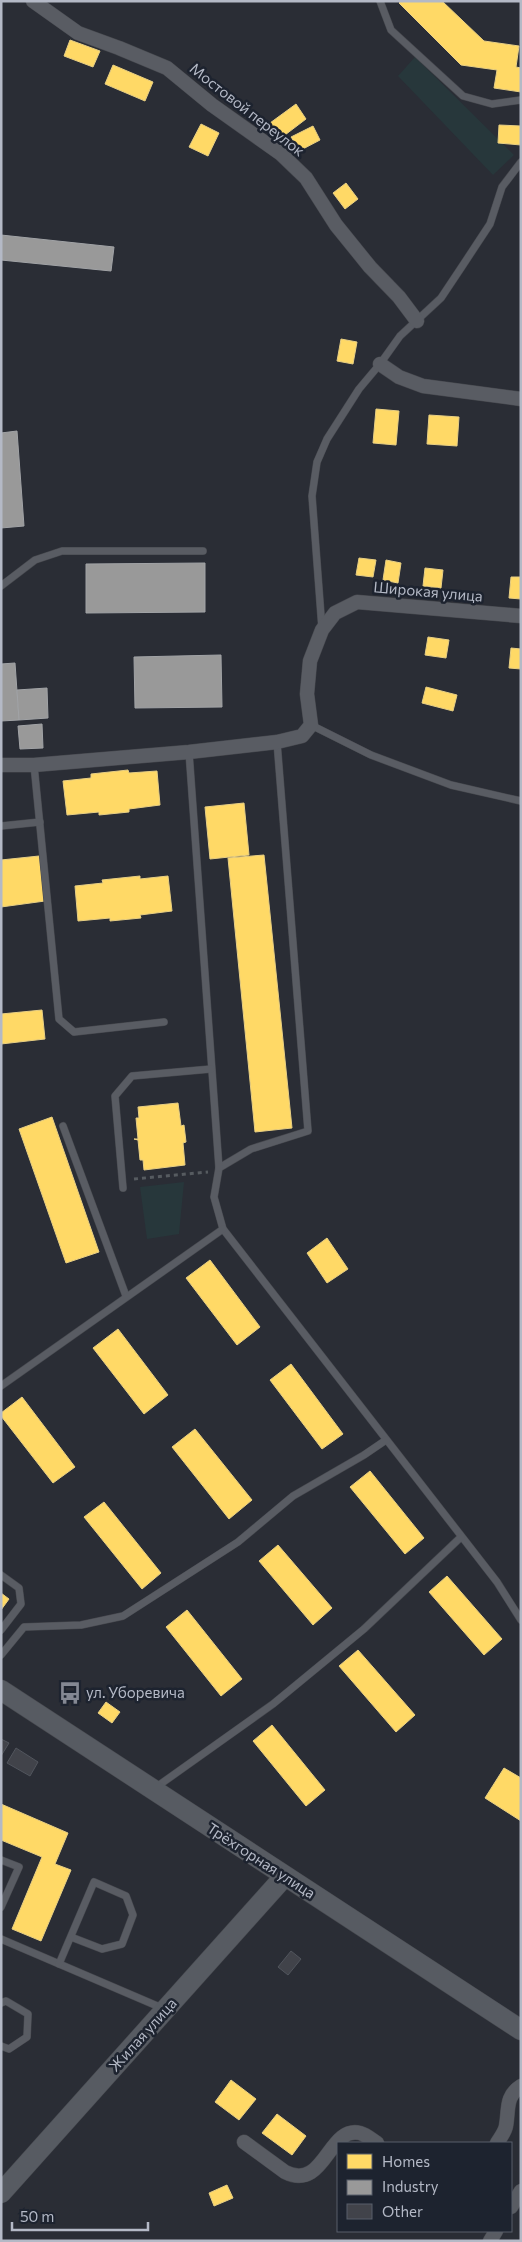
<svg xmlns="http://www.w3.org/2000/svg" width="522" height="2242" font-family="Commissioner,sans-serif">
<rect width="100%" height="100%" fill="#2a2d35"/>
<!-- green -->
<g fill="#27373b">
<path d="M415,57L514,155L493,175L398,76Z"/>
<path d="M184,1182L179,1234L147,1239L140,1187Z"/>
</g>
<!-- homes -->
<g fill="#ffd966" stroke="#e8cf83">
<path d="M401,1H442L484,41L519,46L516,67L521,68V92L494,88L497,70L461,65L399,3Z"/>
<path d="M70,40L100,51L93,67L64,56Z"/>
<path d="M113,65L153,82L145,101L105,84Z"/>
<path d="M296,104L306,119L281,138L270,123Z"/>
<path d="M201,124L219,133L208,156L189,147Z"/>
<path d="M499,125L521,126V145L498,143Z"/>
<path d="M313,126L320,140L299,151L291,137Z"/>
<path d="M346,183L358,199L345,209L333,193Z"/>
<path d="M341,339L357,342L353,364L337,361Z"/>
<path d="M376,409L399,411L396,445L373,443Z"/>
<path d="M429,415L459,417L457,446L427,444Z"/>
<path d="M359,558L376,560L373,577L356,575Z"/>
<path d="M386,560L401,563L398,583L383,580Z"/>
<path d="M425,568L443,570L441,588L423,586Z"/>
<path d="M511,577H521V599L509,598Z"/>
<path d="M428,637L449,640L446,658L425,655Z"/>
<path d="M511,648L521,649V669L509,668Z"/>
<path d="M426,687L457,695L453,711L422,703Z"/>
<path d="M128,770L129,773L157,771L160,805L129,809V812L99,815V812L67,815L63,781L91,778V774Z"/>
<path d="M244,803L249,855L210,859L205,807Z"/>
<path d="M264,855L292,1128L255,1132L228,858Z"/>
<path d="M39,856L45,901L1,907V860Z"/>
<path d="M140,876V879L168,876L172,911L140,915L141,918L110,921V918L78,921L75,886L103,883L102,880Z"/>
<path d="M42,1010L45,1039L1,1044V1014Z"/>
<path d="M178,1103L181,1126L184,1125L186,1142L183,1143L185,1165L144,1170L143,1160H140L138,1140L134,1139H138L136,1118H139L138,1107Z"/>
<path d="M52,1117L99,1252L66,1263L19,1129Z"/>
<path d="M327,1238L348,1269L327,1283L307,1253Z"/>
<path d="M210,1260L260,1327L237,1345L186,1278Z"/>
<path d="M118,1329L168,1395L144,1414L93,1348Z"/>
<path d="M291,1364L343,1434L322,1449L270,1380Z"/>
<path d="M22,1397L75,1467L53,1483L1,1416V1413Z"/>
<path d="M195,1429L252,1500L229,1519L172,1447Z"/>
<path d="M370,1471L424,1538L405,1554L350,1487Z"/>
<path d="M104,1502L161,1573L142,1589L84,1517Z"/>
<path d="M278,1545L332,1608L313,1625L259,1561Z"/>
<path d="M447,1576L502,1639L484,1655L429,1592Z"/>
<path d="M1,1593L9,1599L1,1610Z"/>
<path d="M187,1610L242,1679L221,1696L166,1627Z"/>
<path d="M358,1650L415,1715L396,1732L339,1666Z"/>
<path d="M106,1702L120,1712L112,1723L98,1713Z"/>
<path d="M272,1725L325,1790L306,1806L253,1741Z"/>
<path d="M504,1768L521,1778V1821L485,1798Z"/>
<path d="M1,1804L68,1833L55,1864L71,1870L41,1941L12,1929L42,1857L1,1840Z"/>
<path d="M231,2080L256,2099L239,2120L215,2102Z"/>
<path d="M277,2114L306,2136L292,2155L262,2133Z"/>
<path d="M227,2185L233,2198L214,2206L209,2193Z"/>
</g>
<!-- industry -->
<g fill="#999" stroke="#a1a3a6">
<path d="M1,235L114,247L111,271L1,260Z"/>
<path d="M17,431L24,526L1,528V433Z"/>
<path d="M205,563V612L86,613V564Z"/>
<path d="M221,655L222,707L135,708L134,657Z"/>
<path d="M15,663L19,720L1,721V664Z"/>
<path d="M47,688L48,718L19,720L17,690Z"/>
<path d="M42,724L43,748L20,749L18,726Z"/>
</g>
<!-- building -->
<g fill="#41434a" stroke="#51555d">
<path d="M1,1739L9,1743L1,1756Z"/>
<path d="M16,1748L38,1762L30,1776L7,1763Z"/>
<path d="M291,1951L301,1959L288,1975L278,1967Z"/>
</g>
<g fill="none" stroke-linecap="round" stroke-linejoin="round">
<defs>
<g id="lane">
<path d="M380,1L391,30L463,96L492,104L521,100"/>
<path d="M1,586L35,560L62,551H203"/>
<path d="M322,629L312,496L317,462L327,439L359,389L380,364L400,336L441,298L461,268L490,224L502,187L521,162"/>
<path d="M311,725L371,755L451,785L521,801"/>
<path d="M277,742L308,1131L251,1149L219,1168L214,1197L223,1229L497,1582L521,1620"/>
<path d="M189,752L219,1168"/>
<path d="M34,765L59,1019L74,1032L164,1022"/>
<path d="M1,826L40,822"/>
<path d="M63,1126L126,1296"/>
<path d="M123,1188L115,1096L132,1076L211,1069"/>
<path d="M1,1386L223,1229"/>
<path d="M1,1575L19,1588L21,1604L1,1630"/>
<path d="M1,1655L24,1627L81,1625L123,1616L238,1542L293,1496L364,1455L386,1440"/>
<path d="M155,1788L273,1704L364,1629L461,1537"/>
<path d="M1,1860L19,1867L1,1907"/>
<path d="M1,1939L162,2008"/>
<path d="M59,1964L94,1882L126,1896L133,1915L122,1944L102,1949L71,1937"/>
<path d="M1,2003L6,2001L28,2014L27,2037L9,2049L1,2046"/>
</g>
<g id="street">
<path d="M33,1L78,33L119,48L167,68L212,105L281,154L306,178L336,225L370,267L399,297L417,321"/>
<path d="M380,364L399,377L423,386L521,399"/>
<path d="M1,765H34L189,752L277,742L302,736L311,725L307,694L310,661L322,630L335,613L357,602L521,616"/>
<path d="M244,2142L285,2172C325,2192 328,2125 360,2133C367,2135 372,2140 377,2143"/>
<path d="M497,2143C500,2138 505,2132 506,2126C509,2110 505,2096 521,2086"/>
<path d="M511,2207L521,2191"/>
<path d="M490,2241L496,2231"/>
</g>
<g id="secondary">
<path d="M1,1690L521,2030"/>
<path d="M1,2193L284,1877"/>
</g>
</defs>
<!-- lane casing -->
<use href="#lane" stroke="#46484e" stroke-width="8"/>
<!-- street casing -->
<use href="#street" stroke="#46484e" stroke-width="15"/>
<!-- secondary casing -->
<use href="#secondary" stroke="#46484e" stroke-width="21"/>
<!-- path -->
<path stroke="#565b60" stroke-width="3" stroke-dasharray="4 4" stroke-linecap="butt" d="M134,1179L208,1172"/>
<!-- lane -->
<use href="#lane" stroke="#595c63" stroke-width="7"/>
<!-- street -->
<use href="#street" stroke="#595c63" stroke-width="14"/>
<!-- secondary -->
<use href="#secondary" stroke="#575b62" stroke-width="20"/>
</g>
<!-- icons -->
<defs>
<symbol id="bus-bare" viewBox="-9 -9 18 18"><path d="M-5-6H5V4H4V6H2V4H-2V6H-4V4H-5ZM-3.5-4V0h7V-4ZM-3.5 1.2v1.5H-2V1.2ZM2 1.2v1.5H3.5V1.2Z" fill="#848893" stroke="#1d232f" stroke-width="2.5" paint-order="stroke"/></symbol>
</defs>
<g fill-rule="evenodd">
<use href="#bus-bare" x="54" y="1677" width="32" height="32"/>
</g>
<g text-anchor="middle" stroke-width="5" stroke-linejoin="round" paint-order="stroke">
<!-- street labels -->
<g font-size="15" fill="#b4b9c6" stroke="#1d232f">
<text transform="translate(247 110) rotate(38)" y="5">Мостовой переулок</text>
<text transform="translate(428 592) rotate(5)" y="5">Широкая улица</text>
<text transform="translate(261 1861) rotate(33)" y="5">Трёхгорная улица</text>
<text transform="translate(143 2035) rotate(-48)" y="5">Жилая улица</text>
</g>
<!-- poi labels -->
<g font-size="15" fill="#b4b9c6" stroke="#1d232f" text-anchor="start">
<text x="86" y="1698">ул. Уборевича</text>
</g>
</g>
<!-- border -->
<rect width="522" height="2242" fill="none" stroke="#b4b9c6" stroke-width="5"/>
<!-- legend -->
<rect x="337" y="2142" width="175" height="90" fill="#1d232f" stroke="#595f6b"/>
<rect x="347" y="2154" width="25" height="15" fill="#ffd966" stroke="#595f6b"/>
<text x="382" y="2167" font-size="15" fill="#b4b9c6">Homes</text>
<rect x="347" y="2180" width="25" height="15" fill="#999999" stroke="#595f6b"/>
<text x="382" y="2192" font-size="15" fill="#b4b9c6">Industry</text>
<rect x="347" y="2204" width="25" height="15" fill="#41434a" stroke="#595f6b"/>
<text x="382" y="2217" font-size="15" fill="#b4b9c6">Other</text>
<!-- scale -->
<path d="M12 2222v8h136v-8" fill="none" stroke="#b4b9c6" stroke-width="2.5"/>
<text x="20" y="2222" font-size="15" fill="#b4b9c6" stroke="#1d232f" stroke-width="4" paint-order="stroke">50 m</text>
</svg>
